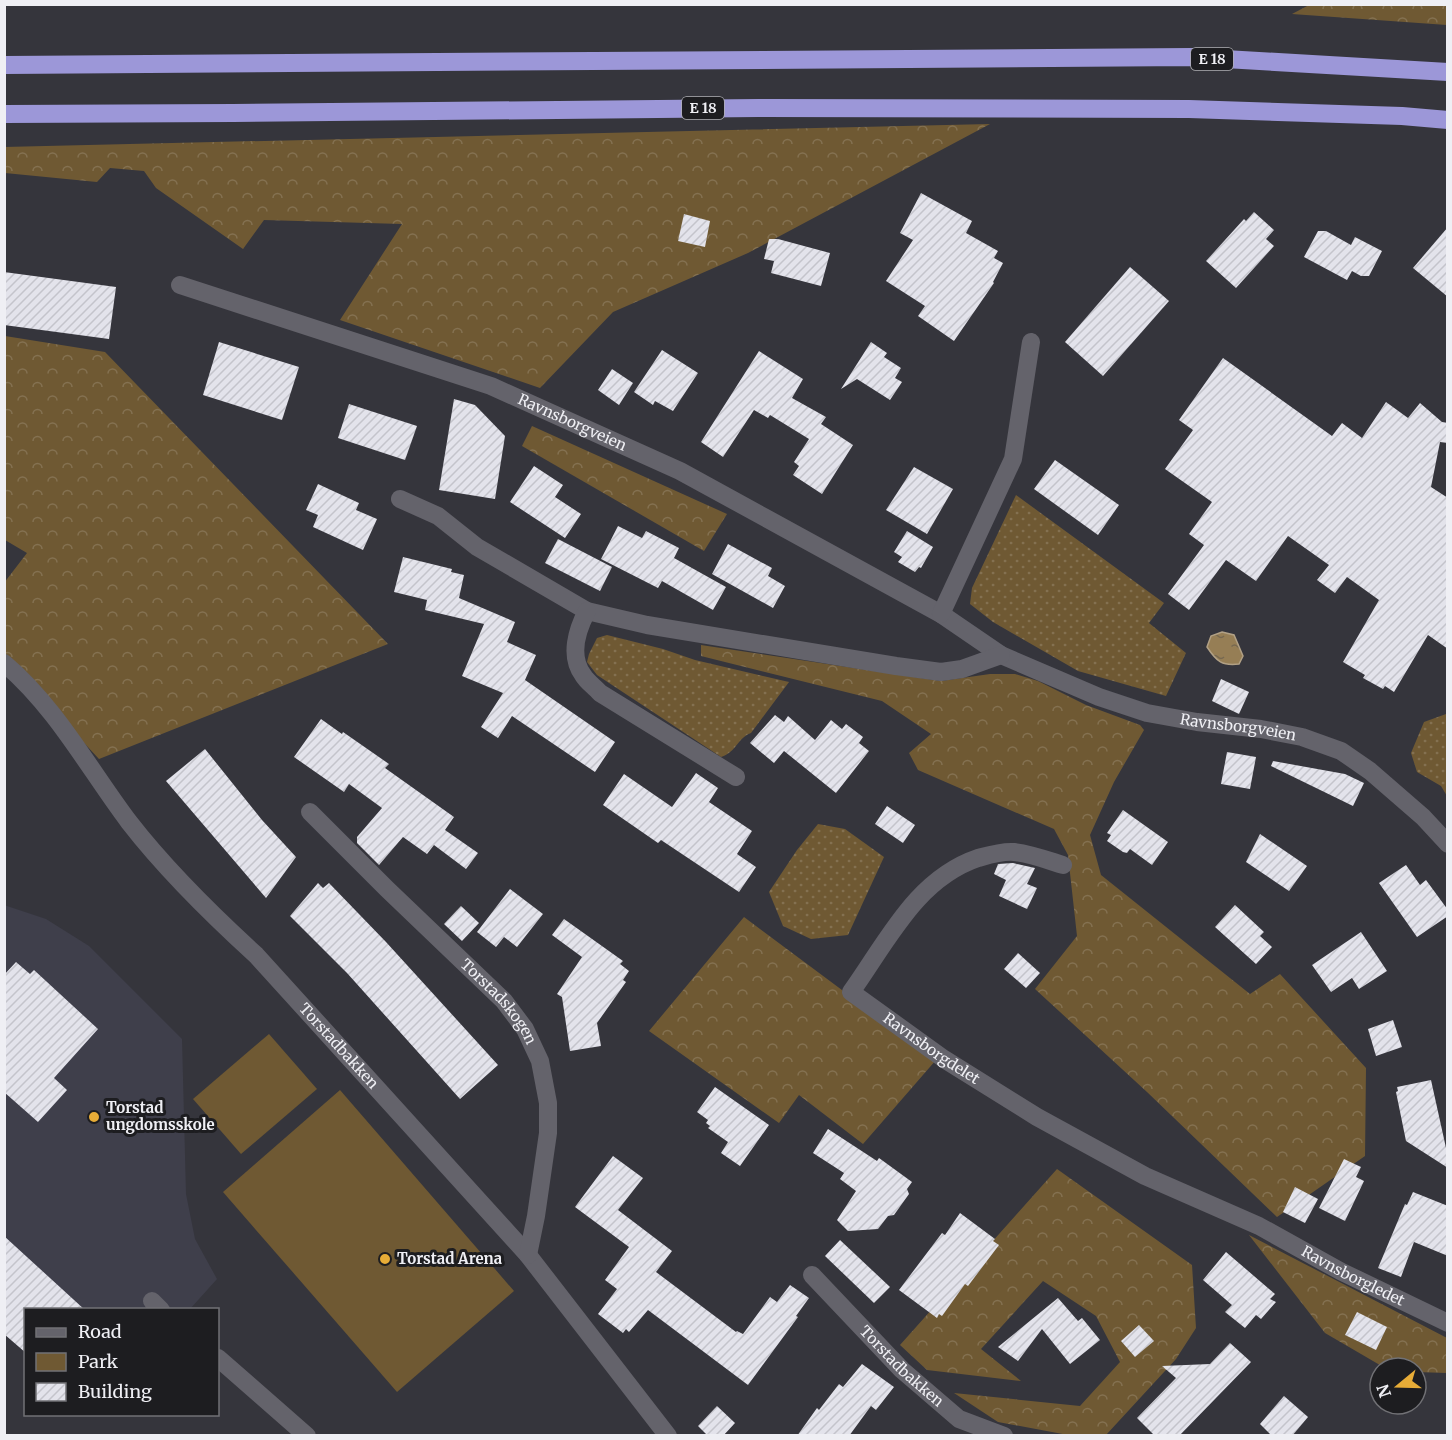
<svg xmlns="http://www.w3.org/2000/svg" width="1452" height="1440" font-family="Merriweather,serif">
<defs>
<pattern id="grass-dots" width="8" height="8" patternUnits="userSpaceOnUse" patternTransform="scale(1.5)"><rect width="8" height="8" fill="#6f5933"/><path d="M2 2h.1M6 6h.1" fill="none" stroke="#847151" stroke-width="1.8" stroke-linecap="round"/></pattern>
<pattern id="forest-crowns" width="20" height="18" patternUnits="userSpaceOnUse" patternTransform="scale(1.5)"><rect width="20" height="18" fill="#6f5933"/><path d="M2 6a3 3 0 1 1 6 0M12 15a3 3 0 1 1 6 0" fill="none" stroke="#847151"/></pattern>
<pattern id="water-ripples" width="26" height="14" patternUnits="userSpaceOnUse" patternTransform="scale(1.5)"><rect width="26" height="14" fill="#967e55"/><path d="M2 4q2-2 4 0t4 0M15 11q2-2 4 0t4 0" fill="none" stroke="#776850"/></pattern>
<pattern id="building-hatch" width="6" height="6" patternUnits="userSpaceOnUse" patternTransform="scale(1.5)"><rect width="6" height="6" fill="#e3e3eb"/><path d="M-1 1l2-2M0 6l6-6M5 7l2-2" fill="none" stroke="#c4c4cb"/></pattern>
</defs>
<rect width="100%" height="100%" fill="#35353c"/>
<!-- built -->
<path fill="#3f3f4b" d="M4,905L46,919L89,946L182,1039L186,1194L195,1239L217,1279L190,1309L26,1310L5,1295Z"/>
<!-- grass -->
<g fill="url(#grass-dots)">
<path d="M1016,495L1164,603L1149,623L1186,653L1166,696L1078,671L993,622L970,604L972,588Z"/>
<path d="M607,635L663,649L695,660L789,682L751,733C737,738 737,752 721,757L597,675L587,662L589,654L597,638Z"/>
<path d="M1446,714H1448L1447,796L1441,786L1417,772L1411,753L1424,722Z"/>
<path d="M818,824L845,829L884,857L848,935L811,939L783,926L769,892L797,850Z"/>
</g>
<!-- forest -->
<g fill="url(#forest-crowns)">
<path d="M1309,5H1447V25L1292,14Z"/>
<path d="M990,124L748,253L613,312L540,388L340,320L402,224L264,220L243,249L156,188L144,171L110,168L97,182L5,173L4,147Z"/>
<path d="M5,336L105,352L388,644L99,759L5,658L4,583L27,553L5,540Z"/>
<path d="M532,426L727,514L704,551L522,446Z"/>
<path d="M701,645L941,681L990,674H1015L1038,681L1086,705L1140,725L1144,730L1114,782L1090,835L1101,875L1250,994L1280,974L1366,1068L1365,1156L1277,1217L1147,1092L1035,989L1077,936L1068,855L1054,829L918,770L909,753L931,734L882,701L701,656Z"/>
<path d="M744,917L936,1060L863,1144L799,1095L779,1123L649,1031Z"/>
<path d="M1057,1169L1192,1265L1196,1328L1176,1359L1106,1435H1068L998,1422L954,1393L1080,1406L1120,1362L1096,1316L1043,1281L981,1349L1021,1381L927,1370L900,1345Z"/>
<path d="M1249,1235L1447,1338V1373L1416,1372V1368H1385L1325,1333Z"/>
</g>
<!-- park -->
<g fill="#6f5933">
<path d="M269,1034L317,1089L241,1154L193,1099Z"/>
<path d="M340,1090L514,1291L397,1392L223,1192Z"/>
</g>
<!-- water -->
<path fill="url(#water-ripples)" stroke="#b1a085" stroke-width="1.5" d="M1222,632L1234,635L1243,656L1239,664C1222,666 1217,662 1207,647L1211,636Z"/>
<!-- building -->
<g fill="url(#building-hatch)">
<path d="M921,193L972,221L966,233L998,251L994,258L1003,263L993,282L994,283L954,341L918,316L925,306L886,281L913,240L900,233Z"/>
<path d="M1254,212L1274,230L1266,239L1274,246L1236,288L1206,261L1244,219L1246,221Z"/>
<path d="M684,214L710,221L705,247L678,241Z"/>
<path d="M1448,227V297L1413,268Z"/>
<path d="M1318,231H1326L1351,245L1355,237L1382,251L1369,276H1361L1352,271L1347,280L1304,257Z"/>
<path d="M769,239H778L830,253L821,286L771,273L774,261L764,259Z"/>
<path d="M1130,267L1169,301L1103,376L1065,342Z"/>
<path d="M4,272L116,287L109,339L4,325Z"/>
<path d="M219,342L299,367L282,420L203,395Z"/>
<path d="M871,342L887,353L884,357L901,368L895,378L902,382L890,400L857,379L841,389Z"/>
<path d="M662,350L698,373L673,411L655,401L653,405L634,392Z"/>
<path d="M759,351L803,379L792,398L826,417L821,424L853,445L822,494L793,475L799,466L794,462L809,439L770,415L768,418L754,410L723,457L701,442Z"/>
<path d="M1223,358L1332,436L1342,423L1362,438L1386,402L1408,418L1420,403L1442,422L1448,423V443L1440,442L1431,487L1448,498V649L1428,635L1394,692L1385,686L1383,689L1363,678L1365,675L1343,662L1379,600L1347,577L1335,593L1317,580L1329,565L1288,536L1256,581L1226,560L1189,610L1168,594L1204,545L1189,534L1212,502L1165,469L1193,430L1179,420Z"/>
<path d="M612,369L633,383L619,405L598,390Z"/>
<path d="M454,399L475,405L505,436L495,499L439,490Z"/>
<path d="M349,404L417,426L405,460L338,438Z"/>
<path d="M1055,460L1119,505L1098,535L1034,489Z"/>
<path d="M534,466L563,485L555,497L581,514L565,538L510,502Z"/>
<path d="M914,467L953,489L927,534L886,510Z"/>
<path d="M318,484L359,503L356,510L377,519L363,550L313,527L318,515L306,510Z"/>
<path d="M618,526L642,538L646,531L679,548L674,558L726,587L713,610L662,581L658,588L601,559Z"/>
<path d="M907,531L933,547L921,568L919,567L915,572L898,562L902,557L894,552Z"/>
<path d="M558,539L612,567L600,591L545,563Z"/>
<path d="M728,544L772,568L768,576L785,586L773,608L712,574Z"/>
<path d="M403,557L452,569L451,572L464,575L459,598L515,622L507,642L536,655L525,680L615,742L595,772L512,716L498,738L481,727L503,693L462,676L484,624L425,610L427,600L394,592Z"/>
<path d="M1221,679L1249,692L1239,714L1212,701Z"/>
<path d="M775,715L784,722L788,716L815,740L831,720L842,729L846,724L863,737L859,743L869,751L836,793L784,751L774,763L750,743Z"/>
<path d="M321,719L342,734L343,732L389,764L385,768L454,817L445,830L478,853L466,869L434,845L427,854L403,837L379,865L357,843V837L382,808L349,784L344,792L294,757Z"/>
<path d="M205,749L262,820L296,857L266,898L166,781Z"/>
<path d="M1227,752L1256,757L1250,789L1221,784Z"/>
<path d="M1273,761L1345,774L1364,783L1353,806L1271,766Z"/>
<path d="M696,773L718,788L709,802L752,831L737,854L756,867L739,892L661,840L658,843L603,805L624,774L672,807Z"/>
<path d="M887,806L915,825L903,843L875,824Z"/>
<path d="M1123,810L1168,842L1152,865L1130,849L1127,853L1123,852L1107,841L1111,835L1107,833Z"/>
<path d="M1260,834L1307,866L1289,891L1246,862Z"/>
<path d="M1013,863L1035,868L1027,884L1037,888L1027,909L999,896L1006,880L994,874L998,864Z"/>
<path d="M1406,865L1420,885L1426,880L1448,910V916L1417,937L1379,883Z"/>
<path d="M318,883L323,888L329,883L386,942L498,1065L460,1099L347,973L290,916Z"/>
<path d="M510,889L543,914L517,947L504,937L496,947L477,932Z"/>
<path d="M1235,905L1264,932L1260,936L1272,947L1256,964L1215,927Z"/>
<path d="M461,906L479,923L462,941L444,924Z"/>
<path d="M564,919L623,961L620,964L629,971L623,980L626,982L597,1023L601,1046L570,1051L562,997L557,994L582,957L552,935Z"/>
<path d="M1361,932L1387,971L1359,989L1352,978L1331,992L1312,965Z"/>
<path d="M1018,953L1040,973L1026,988L1004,969Z"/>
<path d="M16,962L30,974L34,970L98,1029L54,1078L67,1090L38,1122L4,1092V975Z"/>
<path d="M1393,1020L1402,1047L1376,1056L1368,1029Z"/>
<path d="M1431,1080L1448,1157V1168L1406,1141L1396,1092L1398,1091L1397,1087Z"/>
<path d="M715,1087L769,1125L740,1166L721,1153L728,1142L708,1128L710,1126L706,1123L708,1120L697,1112Z"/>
<path d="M828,1129L877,1161L879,1158L912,1182L907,1189L909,1194L894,1215L888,1216L878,1229L848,1231L837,1220L856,1191L840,1179L844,1173L813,1153Z"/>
<path d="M613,1156L643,1178L618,1210L672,1251L656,1272L736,1332L737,1331L743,1334L770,1297L777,1302L790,1285L809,1298L796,1316L798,1317L748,1385L648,1310L629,1332L626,1329L623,1333L598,1314L617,1289L605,1280L629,1247L575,1207Z"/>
<path d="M1344,1159L1361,1167L1356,1177L1364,1181L1345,1221L1319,1208Z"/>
<path d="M1295,1187L1318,1199L1305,1223L1283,1212Z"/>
<path d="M1413,1192L1448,1206V1256L1414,1242L1401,1277L1378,1268L1405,1204L1407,1205Z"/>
<path d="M960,1213L995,1239L993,1241L999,1245L968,1286L965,1284L942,1316L939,1314L937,1318L899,1290L942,1233L945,1235Z"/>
<path d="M4,1236L85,1310H26V1353L4,1334Z"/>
<path d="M840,1240L890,1287L874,1303L825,1256Z"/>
<path d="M1226,1252L1275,1294L1270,1299L1276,1302L1261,1319L1256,1315L1245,1328L1225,1312L1232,1305L1203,1280Z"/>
<path d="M1058,1298L1078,1321L1082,1318L1100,1340L1070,1364L1042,1329L1018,1361L998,1347Z"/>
<path d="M1357,1312L1387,1327L1376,1350L1345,1335Z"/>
<path d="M1139,1325L1154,1341L1135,1357L1121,1341Z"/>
<path d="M1230,1343L1251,1362L1179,1436H1155L1137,1418L1176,1378L1162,1366L1210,1364Z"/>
<path d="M862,1364L894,1387L876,1410L871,1406L849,1436H797L817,1408L819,1410L839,1384L843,1387Z"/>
<path d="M1284,1396L1308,1417L1292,1436H1272L1260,1424Z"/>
<path d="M717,1406L735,1423L723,1436H708L698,1426Z"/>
</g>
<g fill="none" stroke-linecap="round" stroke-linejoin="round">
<!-- street -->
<g stroke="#64636b" stroke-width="18">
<path id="s1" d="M180,285L491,386L680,471L941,614L1001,655L1099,697L1147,713L1197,722L1261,729L1302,737L1341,751L1370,771L1423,817L1448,844"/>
<path d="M400,499L438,516L477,547L587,611L647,625L896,666L941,672L962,669L1001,655"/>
<path d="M587,611C577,630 569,656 583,675C587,682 595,687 600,693L736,777"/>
<path d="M941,614L1013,459L1031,342"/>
<path id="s2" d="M4,663C56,707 89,769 129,822C167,871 211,914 256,955L528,1255L668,1436"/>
<path id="s3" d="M310,812L387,889L504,1001L525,1029L540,1061L548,1103V1133L536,1216L528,1255"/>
<path id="s4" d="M1063,865C1047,860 1031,854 1014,852C1002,851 989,855 978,858C916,879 887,942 851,992L944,1059L1037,1117L1145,1176L1259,1226L1342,1272L1448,1323"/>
<path id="s5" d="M812,1275L902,1370L959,1419L1004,1436"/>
<path d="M152,1301L161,1310"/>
<path d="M218,1358L307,1436"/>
</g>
<!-- highway -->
<g stroke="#9c97d8" stroke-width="18">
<path d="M4,65L1191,57L1448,72"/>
<path d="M4,114L233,113L758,108L1189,109L1402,116L1448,120"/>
</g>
</g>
<!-- markers -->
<g fill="#e7ac37" stroke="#1d1d20" stroke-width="2">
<circle cx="94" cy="1117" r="6"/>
<circle cx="385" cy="1259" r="6"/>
</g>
<g text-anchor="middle" stroke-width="6" stroke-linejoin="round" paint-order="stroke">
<!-- shield labels -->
<g fill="#1d1d20" stroke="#b0b0b4" stroke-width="1.5">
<rect x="1191" y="48" width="42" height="22" rx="4.5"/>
<rect x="682" y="97" width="42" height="22" rx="4.5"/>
</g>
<g font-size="14" font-weight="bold" fill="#efeff4">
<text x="1212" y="64">E 18</text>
<text x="703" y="113">E 18</text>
</g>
<!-- street labels -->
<g font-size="15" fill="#efeff4" stroke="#1d1d20">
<text dy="5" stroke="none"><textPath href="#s1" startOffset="416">Ravnsborgveien</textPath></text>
<text dy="5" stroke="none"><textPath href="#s1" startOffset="1154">Ravnsborgveien</textPath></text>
<text dy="5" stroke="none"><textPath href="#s3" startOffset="268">Torstadskogen</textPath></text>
<text dy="5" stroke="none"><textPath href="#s2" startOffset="510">Torstadbakken</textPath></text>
<text dy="5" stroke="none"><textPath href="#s4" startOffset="374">Ravnsborgdelet</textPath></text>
<text dy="5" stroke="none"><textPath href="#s4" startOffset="854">Ravnsborgledet</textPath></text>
<text dy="5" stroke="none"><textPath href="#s5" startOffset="128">Torstadbakken</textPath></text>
</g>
<!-- poi labels -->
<g font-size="15" font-weight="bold" fill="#efeff4" stroke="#1d1d20" text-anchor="start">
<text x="106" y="1113">Torstad<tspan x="106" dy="17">ungdomsskole</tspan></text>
<text x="397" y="1264">Torstad Arena</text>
</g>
</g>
<!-- border -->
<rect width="1452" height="1440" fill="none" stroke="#efeff4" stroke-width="12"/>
<!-- legend -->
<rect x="24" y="1308" width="195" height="108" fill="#1d1d20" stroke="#717175" stroke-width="1.5"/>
<rect x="36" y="1328" width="30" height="9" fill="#64636b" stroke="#717175" stroke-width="1.5"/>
<text x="78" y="1338" font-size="18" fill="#efeff4">Road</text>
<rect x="36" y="1353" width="30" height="18" fill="#6f5933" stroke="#717175" stroke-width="1.5"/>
<text x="78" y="1368" font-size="18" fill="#efeff4">Park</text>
<rect x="36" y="1383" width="30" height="18" fill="url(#building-hatch)" stroke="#717175" stroke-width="1.5"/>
<text x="78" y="1398" font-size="18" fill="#efeff4">Building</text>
<!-- north arrow -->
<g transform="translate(1398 1386) rotate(251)"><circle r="28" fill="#1d1d20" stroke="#717175" stroke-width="1.5"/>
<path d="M0-4.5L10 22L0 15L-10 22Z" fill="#e7ac37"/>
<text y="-9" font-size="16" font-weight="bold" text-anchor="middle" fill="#efeff4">N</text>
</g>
</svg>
